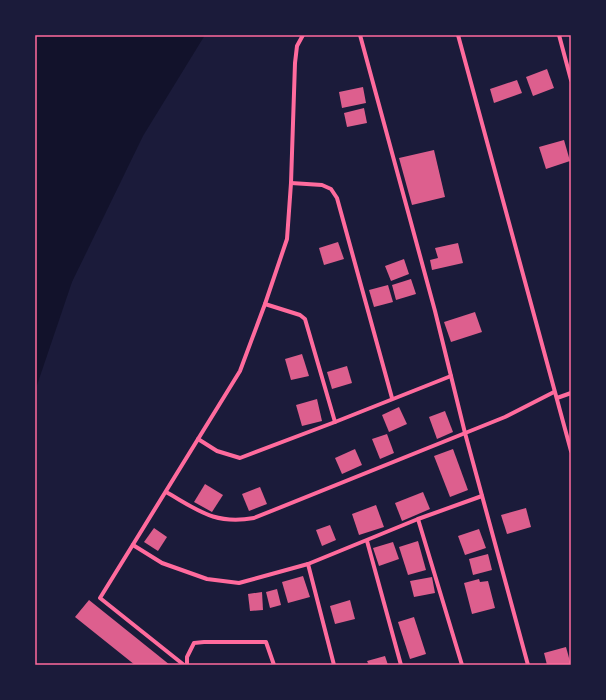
<svg xmlns="http://www.w3.org/2000/svg" width="606" height="700" font-family="Helvetica,sans-serif">
<rect width="100%" height="100%" fill="#1b1b3a"/>
<!-- water -->
<path fill="#12122b" d="M35,35H205L143,136L72,282L35,391Z"/>
<!-- building -->
<g fill="#dd5f8e">
<path d="M547,69L554,88L533,96L526,77Z"/>
<path d="M517,80L522,93L494,103L490,89Z"/>
<path d="M363,87L366,103L342,108L339,92Z"/>
<path d="M364,108L367,123L347,127L344,113Z"/>
<path d="M564,140L570,161L546,169L539,147Z"/>
<path d="M434,150L445,197L412,205L399,158Z"/>
<path d="M338,242L344,259L324,265L319,248Z"/>
<path d="M458,243L463,263L432,270L430,260L438,258L435,248Z"/>
<path d="M404,259L409,274L391,281L385,266Z"/>
<path d="M411,279L416,294L396,300L392,285Z"/>
<path d="M388,285L393,302L374,307L369,290Z"/>
<path d="M475,312L482,332L451,342L444,322Z"/>
<path d="M302,354L309,376L291,380L285,359Z"/>
<path d="M347,366L352,383L332,389L327,372Z"/>
<path d="M317,399L322,421L302,426L296,405Z"/>
<path d="M399,407L407,424L389,432L382,415Z"/>
<path d="M445,411L453,432L437,439L429,417Z"/>
<path d="M387,434L394,453L380,459L372,439Z"/>
<path d="M355,449L362,465L342,474L335,458Z"/>
<path d="M453,449L468,490L450,497L434,456Z"/>
<path d="M205,484L223,495L212,512L194,502Z"/>
<path d="M260,487L267,504L249,511L242,494Z"/>
<path d="M423,492L430,509L402,521L395,503Z"/>
<path d="M376,505L384,527L359,535L352,514Z"/>
<path d="M526,508L531,527L507,534L501,515Z"/>
<path d="M330,525L336,540L322,546L316,530Z"/>
<path d="M154,528L167,537L158,551L144,542Z"/>
<path d="M479,529L486,548L465,555L458,536Z"/>
<path d="M418,541L426,570L408,575L399,547Z"/>
<path d="M393,542L399,559L379,566L373,548Z"/>
<path d="M488,554L492,570L473,575L469,559Z"/>
<path d="M303,576L310,597L288,603L282,582Z"/>
<path d="M432,577L435,593L414,597L410,581Z"/>
<path d="M479,579L480,582L488,581L495,608L472,614L464,583Z"/>
<path d="M277,589L281,605L270,608L266,592Z"/>
<path d="M262,592L263,610L250,611L248,594Z"/>
<path d="M89,600L170,665H135L75,617Z"/>
<path d="M350,600L355,619L335,624L330,606Z"/>
<path d="M414,617L426,654L410,659L398,622Z"/>
<path d="M566,647L571,665H547L544,653Z"/>
<path d="M385,656L388,665H369L367,661Z"/>
</g>
<g fill="none" stroke-linecap="round" stroke-linejoin="round">
<!-- minor -->
<g stroke="#ff6b9d" stroke-width="4">
<path d="M360,35L435,311L465,433L528,665"/>
<path d="M458,35L571,451"/>
<path d="M559,35L571,80"/>
<path d="M291,183L322,185L331,189L337,198L392,398"/>
<path d="M265,304L300,315L305,319L335,422"/>
<path d="M557,398L571,393"/>
<path d="M198,439L217,451L240,458L335,422L451,376"/>
<path d="M166,492C198,510 214,525 254,518L505,417L554,392"/>
<path d="M418,519L462,665"/>
<path d="M367,541L401,665"/>
<path d="M133,545L162,563L207,579L239,583L308,564L418,519L482,496"/>
<path d="M308,564L334,665"/>
<path d="M184,665L100,598L240,371L265,304L287,239L291,183L295,63L297,46L303,35"/>
<path d="M187,665V657L194,643L204,642H266L274,665"/>
</g>
</g>
<!-- border -->
<rect width="606" height="700" fill="none" stroke="#1b1b3a" stroke-width="72"/>
<rect x="36" y="36" width="534" height="628" fill="none" stroke="#ff6b9d" stroke-width="1.5"/>
</svg>
